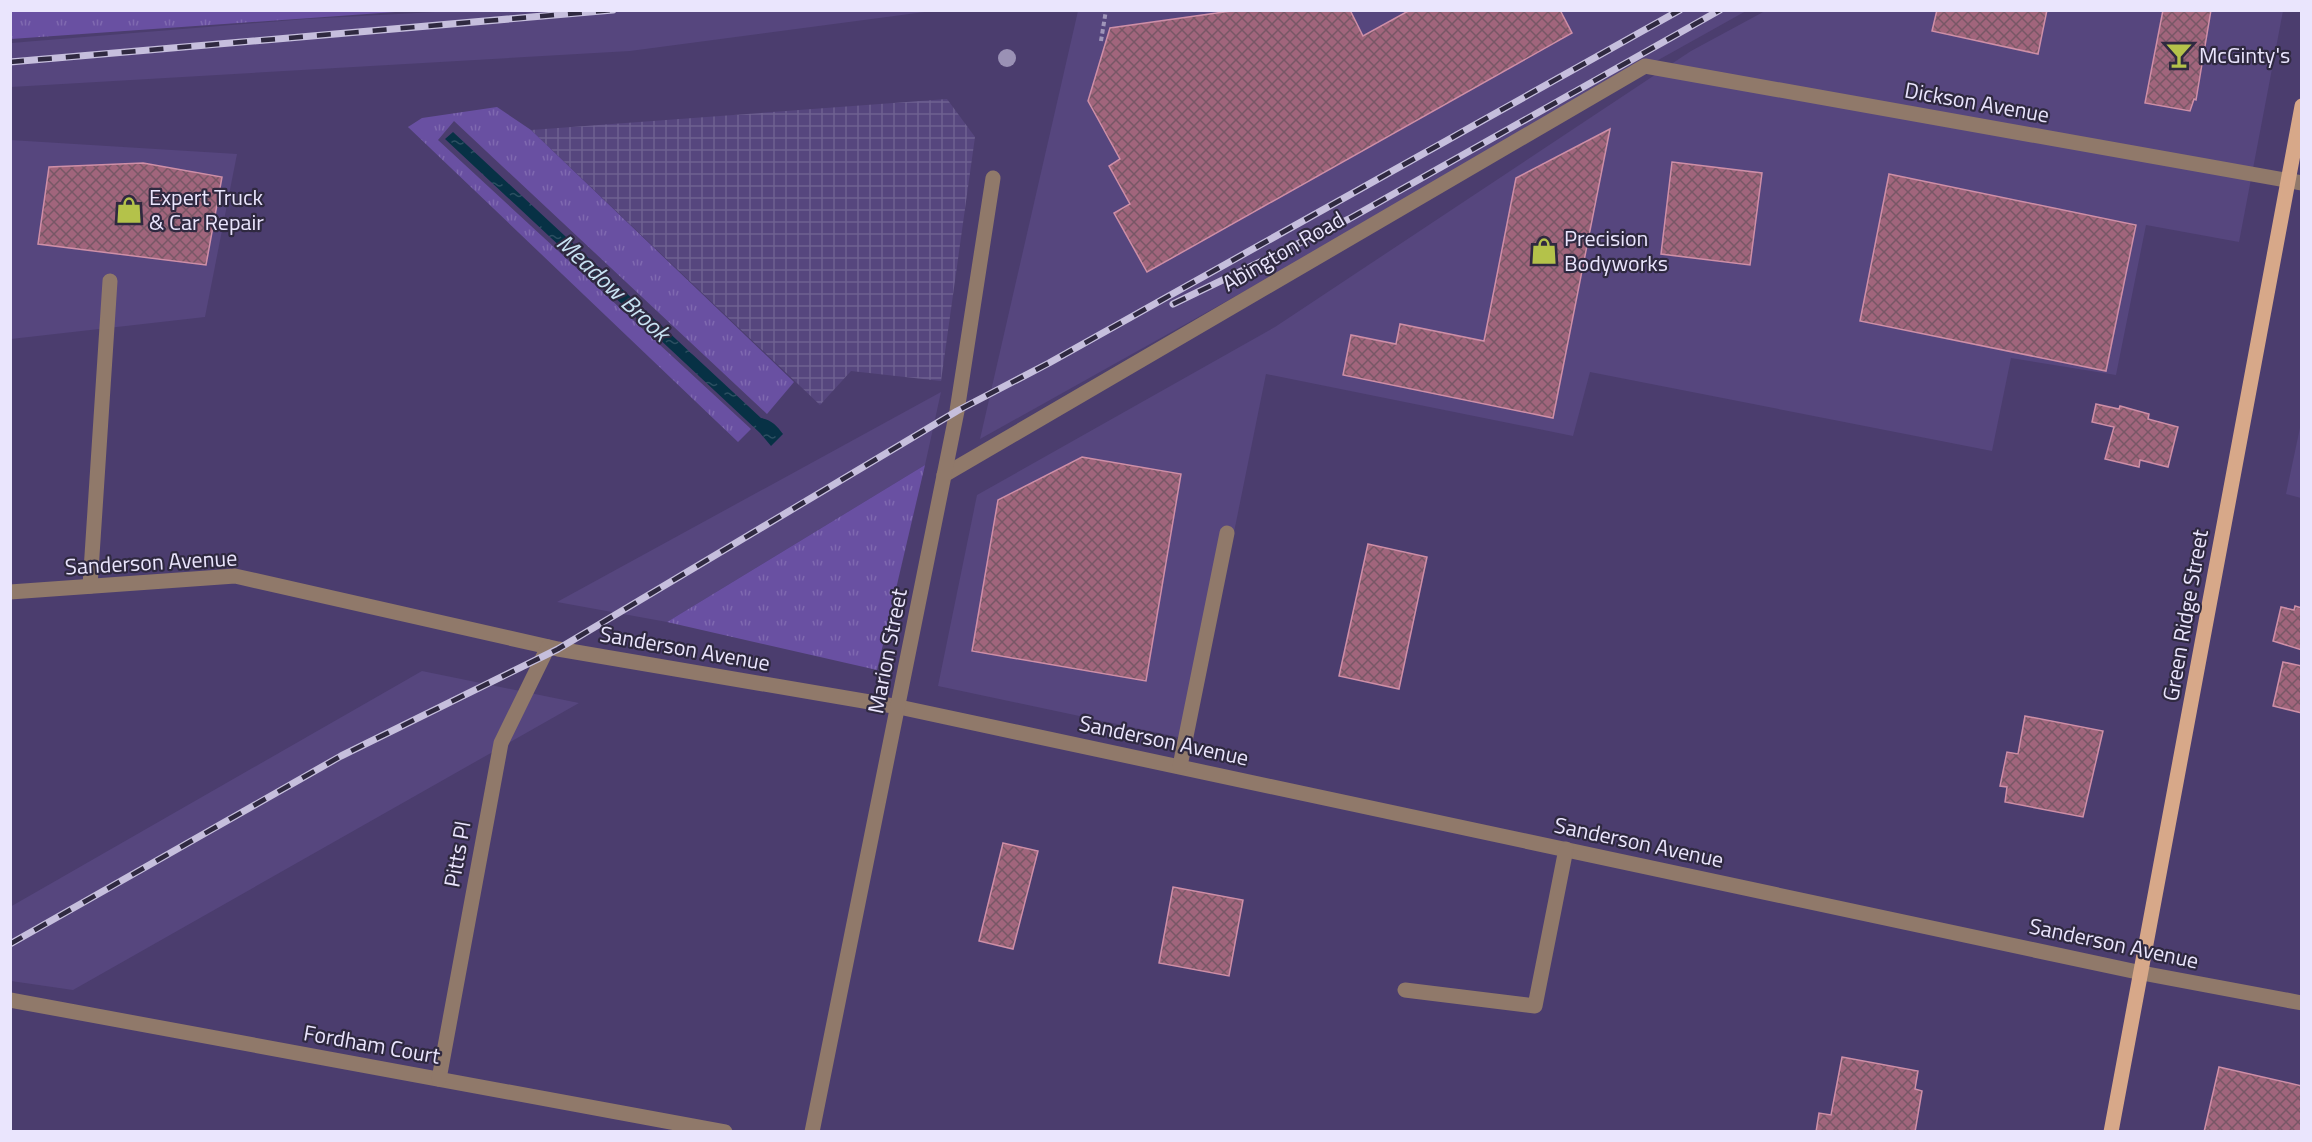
<svg xmlns="http://www.w3.org/2000/svg" width="2312" height="1142" font-family="'Titillium Web',sans-serif">
<defs>
<pattern id="industrial-grid" width="8" height="8" patternUnits="userSpaceOnUse" patternTransform="scale(1.5)"><rect width="8" height="8" fill="#56467e"/><path d="M0 4h8M4 0v8" fill="none" stroke="#6e6191"/></pattern>
<pattern id="grass-tufts" width="24" height="20" patternUnits="userSpaceOnUse" patternTransform="scale(1.5)"><rect width="24" height="20" fill="#6950a2"/><path d="M3 7l-1-3M5 7V3M7 7l1-3M15 17l-1-3M17 17v-4M19 17l1-3" fill="none" stroke="#7f69b0"/></pattern>
<pattern id="water-ripples" width="26" height="14" patternUnits="userSpaceOnUse" patternTransform="scale(1.5)"><rect width="26" height="14" fill="#073145"/><path d="M2 4q2-2 4 0t4 0M15 11q2-2 4 0t4 0" fill="none" stroke="#2b4f61"/></pattern>
<pattern id="building-cross-hatch" width="8" height="8" patternUnits="userSpaceOnUse" patternTransform="scale(1.5)"><rect width="8" height="8" fill="#a1657c"/><path d="M0 0l8 8M0 8l8-8" fill="none" stroke="#785766"/></pattern>
</defs>
<rect width="100%" height="100%" fill="#4b3d6e"/>
<!-- built -->
<g fill="#56467e">
<path d="M453,11V10L932,11L630,51L11,87V43L306,19Z"/>
<path d="M1078,11H1746L980,439Z"/>
<path d="M1765,11H2283L2239,242L2146,225L2116,375L2011,358L1992,451L1590,372L1573,436L1266,374L1192,740L938,686L977,495L1275,327L1691,51Z"/>
<path d="M10,140L237,154L205,317L11,339Z"/>
<path d="M941,392L925,465L667,622L557,602Z"/>
<path d="M2301,423L2302,498H2301L2286,494Z"/>
<path d="M422,671L579,703L73,990L11,981L10,907Z"/>
</g>
<!-- industrial -->
<path fill="url(#industrial-grid)" d="M947,99L975,137L941,381L851,371L820,405L531,130Z"/>
<!-- grass -->
<g fill="url(#grass-tufts)">
<path d="M11,10H409V11L11,39Z"/>
<path d="M497,107L531,130L794,382L767,414L454,121L438,140L751,429L738,442L408,127L422,118Z"/>
<path d="M925,465L877,670L667,622Z"/>
</g>
<!-- water -->
<path fill="url(#water-ripples)" d="M453,132L761,418C772,420 777,426 783,434L771,446L760,433L445,139Z"/>
<!-- building -->
<g fill="url(#building-cross-hatch)" stroke="#ce8fa7" stroke-width="1.5">
<path d="M1238,10H1350L1363,36L1410,10H1560L1572,33L1147,272L1114,213L1130,204L1109,166L1120,159L1088,101L1110,28Z"/>
<path d="M1937,10H2047L2038,54L1932,31Z"/>
<path d="M2163,10H2211L2196,100L2194,99L2190,111L2145,103Z"/>
<path d="M1610,129L1553,418L1343,375L1351,335L1396,344L1400,324L1484,341L1516,178Z"/>
<path d="M1672,162L1762,173L1750,265L1661,254Z"/>
<path d="M143,163L222,177L206,265L38,244L49,167Z"/>
<path d="M1889,174L2136,225L2106,371L1860,321Z"/>
<path d="M2096,404L2119,409L2120,406L2149,414L2148,419L2178,427L2168,467L2140,460L2139,467L2105,459L2114,427L2092,422Z"/>
<path d="M1082,457L1181,474L1146,681L972,651L998,500Z"/>
<path d="M1368,544L1427,557L1399,689L1339,676Z"/>
<path d="M2295,606L2302,608V650L2273,641L2281,607L2294,610Z"/>
<path d="M2283,662L2302,666V713L2273,706Z"/>
<path d="M2025,716L2103,731L2083,817L2005,802L2007,787L2000,786L2007,752L2018,754Z"/>
<path d="M1003,843L1038,851L1013,949L979,941Z"/>
<path d="M1173,887L1243,900L1229,976L1159,963Z"/>
<path d="M1842,1057L1918,1071L1915,1089L1922,1091L1915,1132H1816L1819,1113L1831,1115Z"/>
<path d="M2219,1067L2302,1086V1132H2204Z"/>
</g>
<g fill="none" stroke-linecap="round" stroke-linejoin="round">
<!-- path -->
<path stroke="#9f95b9" stroke-width="4" stroke-dasharray="4.5 3" stroke-linecap="butt" d="M1101,41L1106,10"/>
<!-- minor -->
<g stroke="#90796a" stroke-width="15">
<path d="M944,475L1645,66L2302,183"/>
<path d="M90,586L110,281"/>
<path d="M10,592L235,576L558,649L899,707L2142,973L2302,1003"/>
<path d="M1180,766L1227,533"/>
<path d="M1405,990L1535,1006L1566,849"/>
<path d="M10,1000L725,1132"/>
<path d="M439,1079L501,743L548,647"/>
<path d="M812,1132L957,411L993,178"/>
</g>
<!-- major -->
<path stroke="#d7a889" stroke-width="15" d="M2111,1132L2302,106"/>
<defs>
<g id="rail">
<path d="M10,62L613,10"/>
<path d="M1173,304L1349,219L1720,10"/>
<path d="M10,944L341,756L558,649L957,411L1049,363L1680,10"/>
</g>
</defs>
<!-- rail casing -->
<use href="#rail" stroke="#c6bfdd" stroke-width="7"/>
<!-- rail -->
<use href="#rail" stroke="#2f2940" stroke-width="4.5" stroke-dasharray="14" stroke-linecap="butt"/>
</g>
<!-- trees -->
<circle fill="#9a91b5" cx="1007" cy="58" r="9"/>
<!-- icons -->
<defs>
<symbol id="bar-bare" viewBox="-9 -9 18 18"><path d="M-6-5H6L.8 .8V4.5H3.5V6h-7V4.5H-.8V.8Z" fill="#b4c24a" stroke="#2f2940" stroke-width="2.5" paint-order="stroke"/></symbol>
<symbol id="shop-bare" viewBox="-9 -9 18 18"><path d="M-5-2.5h2.3a2.7 3.5 0 0 1 5.4 0H5L5.5 6h-11ZM-1.5-2.5h3a1.5 2.3 0 0 0-3 0Z" fill="#b4c24a" stroke="#2f2940" stroke-width="2.5" paint-order="stroke"/></symbol>
</defs>
<g fill-rule="evenodd">
<use href="#bar-bare" x="2160" y="36" width="38" height="38"/>
<use href="#shop-bare" x="110" y="191" width="38" height="38"/>
<use href="#shop-bare" x="1525" y="232" width="38" height="38"/>
</g>
<g text-anchor="middle" stroke-width="4.5" stroke-linejoin="round" paint-order="stroke">
<!-- poi labels -->
<g font-size="22" fill="#eae5fd" stroke="#2f2940" text-anchor="start">
<text x="2199" y="63">McGinty's</text>
<text x="149" y="205">Expert Truck<tspan x="149" dy="25">&amp; Car Repair</tspan></text>
<text x="1564" y="246">Precision<tspan x="1564" dy="25">Bodyworks</tspan></text>
</g>
<!-- street labels -->
<g font-size="22" fill="#eae5fd" stroke="#2f2940">
<text transform="translate(1977 102) rotate(10)" y="8">Dickson Avenue</text>
<text transform="translate(1283 251) rotate(-30)" y="8">Abington Road</text>
<text transform="translate(151 562) rotate(-3)" y="8">Sanderson Avenue</text>
<text transform="translate(2185 615) rotate(-80)" y="8">Green Ridge Street</text>
<text transform="translate(685 648) rotate(10)" y="8">Sanderson Avenue</text>
<text transform="translate(887 651) rotate(-79)" y="8">Marion Street</text>
<text transform="translate(1164 740) rotate(12)" y="8">Sanderson Avenue</text>
<text transform="translate(1639 842) rotate(12)" y="8">Sanderson Avenue</text>
<text transform="translate(457 854) rotate(-80)" y="8">Pitts Pl</text>
<text transform="translate(2114 943) rotate(12)" y="8">Sanderson Avenue</text>
<text transform="translate(372 1044) rotate(10)" y="8">Fordham Court</text>
</g>
<!-- water labels -->
<g font-size="24" font-style="italic" fill="#c8e2f2" stroke="#2f2940">
<text transform="translate(613 288) rotate(43)" y="8">Meadow Brook</text>
</g>
</g>
<!-- border -->
<rect width="2312" height="1142" fill="none" stroke="#eae5fd" stroke-width="24"/>
</svg>
